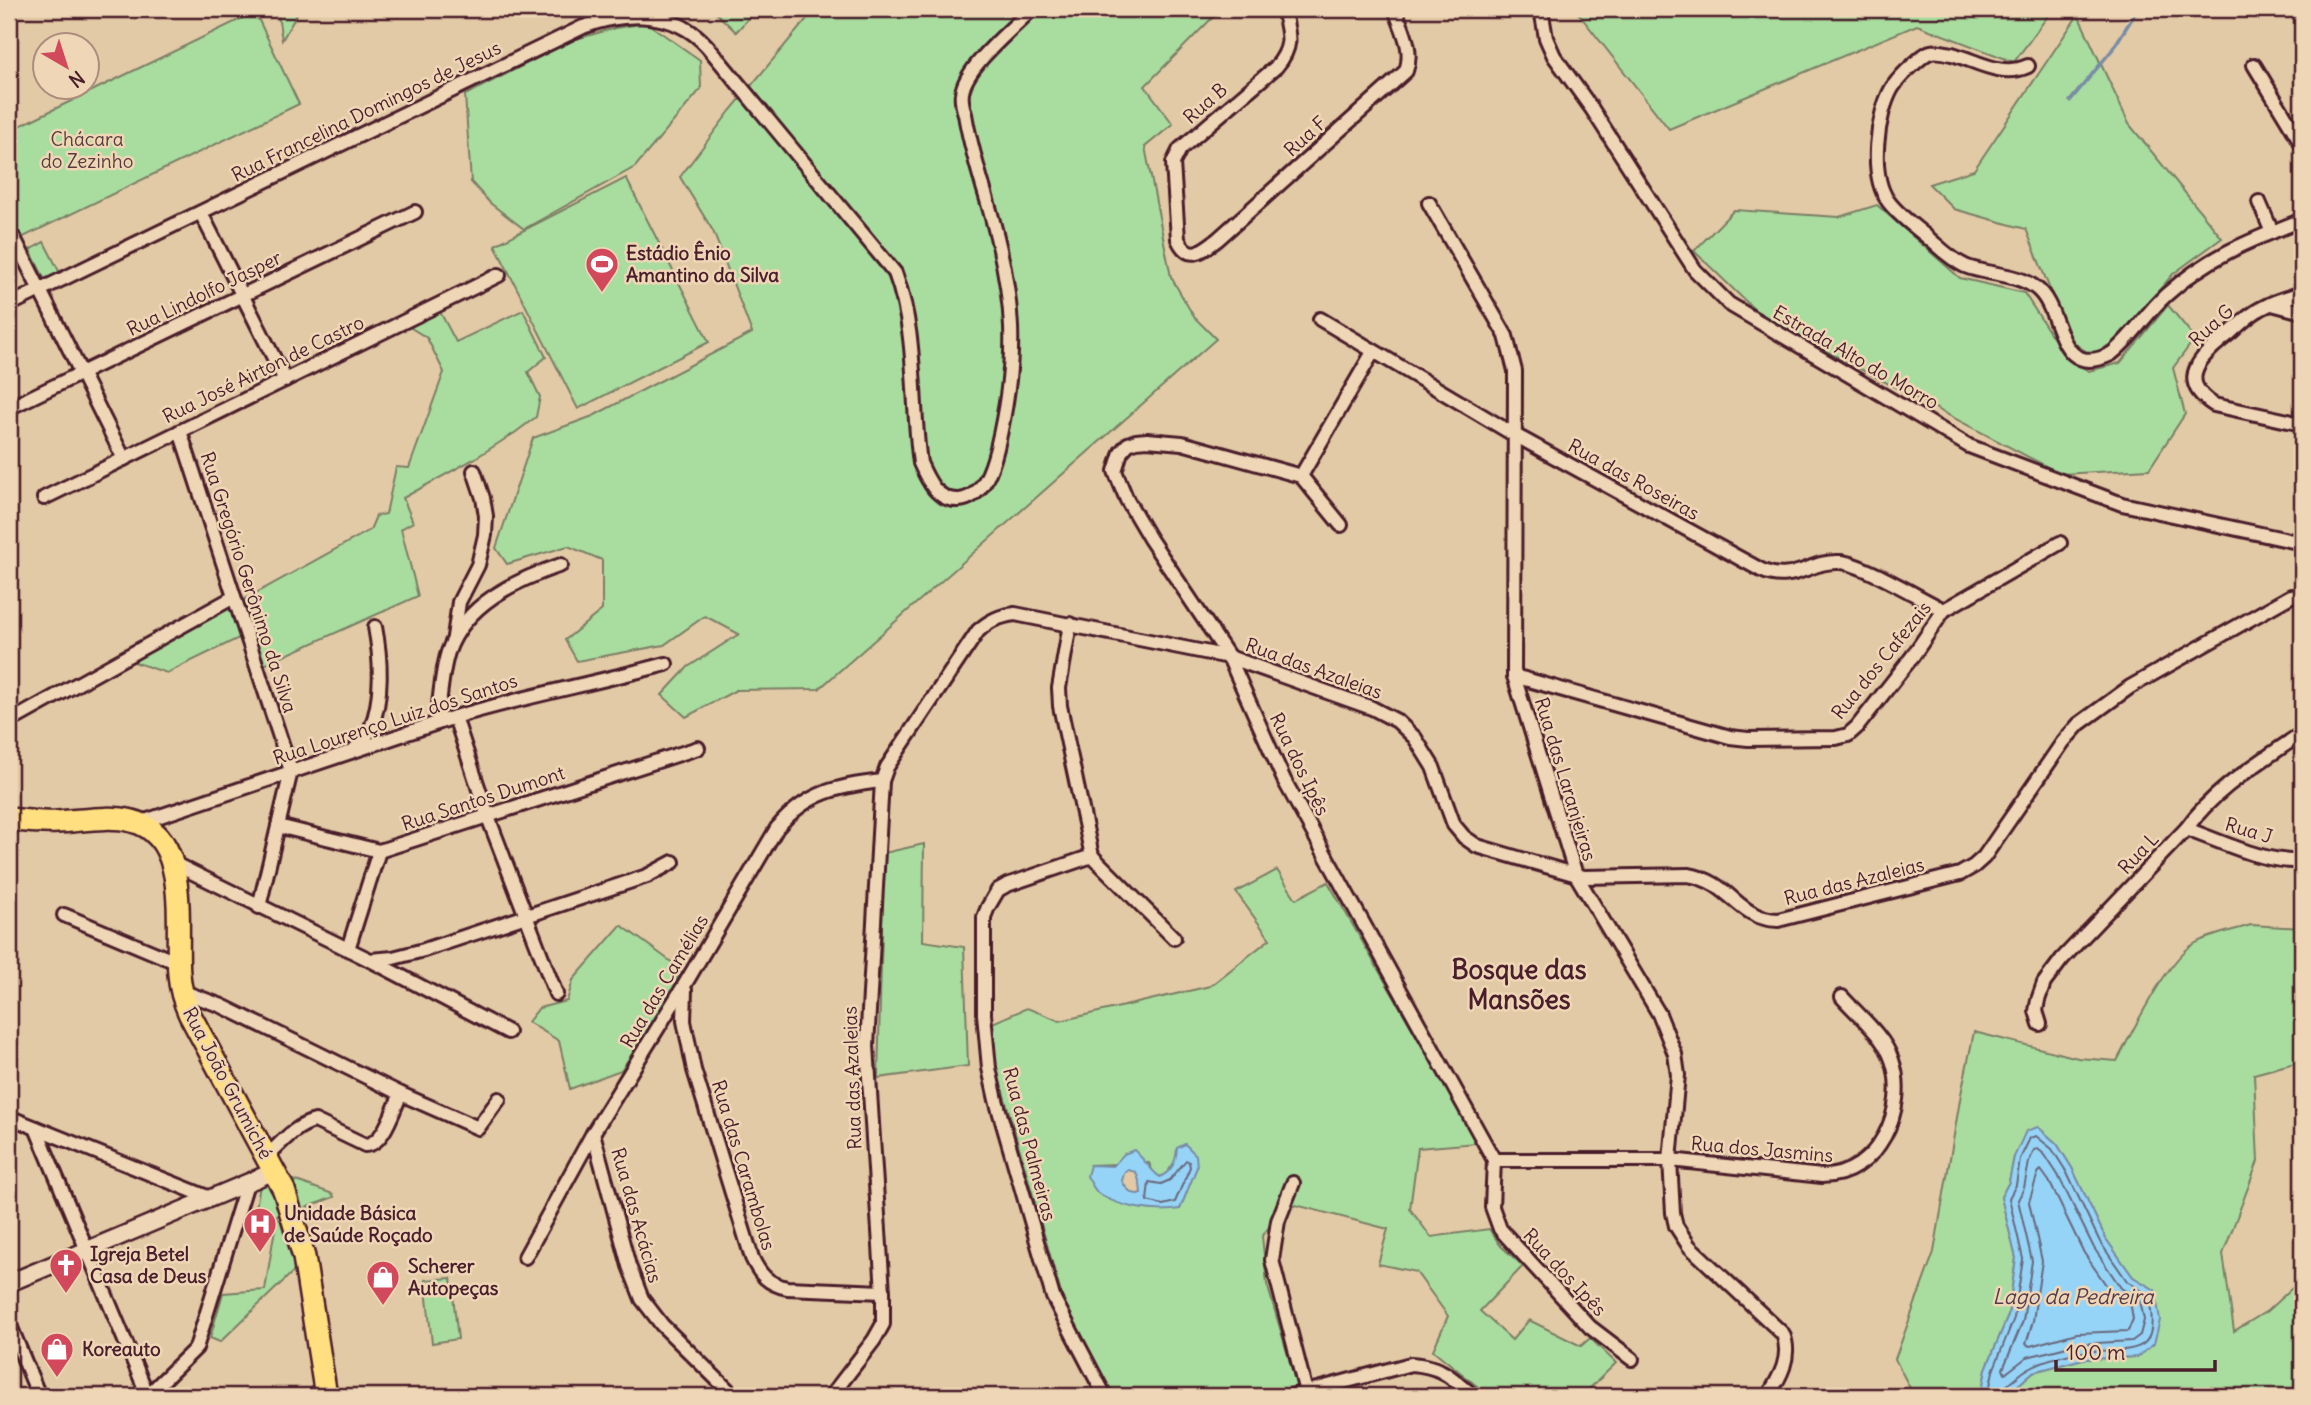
<svg xmlns="http://www.w3.org/2000/svg" width="2311" height="1405" font-family="Delius,sans-serif">
<rect width="100%" height="100%" fill="#e3caa6"/>
<filter id="ink" filterUnits="userSpaceOnUse"><feTurbulence type="fractalNoise" baseFrequency=".0143" numOctaves="2"/><feDisplacementMap in="SourceGraphic" scale="14" xChannelSelector="R" yChannelSelector="G"/><feConvolveMatrix kernelMatrix="1 2 1 2 8 2 1 2 1" color-interpolation-filters="sRGB"/></filter>
<g filter="url(#ink)">
<!-- green -->
<g fill="#a9dd9f" stroke="#7a7e65" stroke-width="2" fill-rule="evenodd">
<path d="M277,9H300L282,40Z"/>
<path d="M712,9H757L736,32Z"/>
<path d="M815,9H1221L1145,86L1173,124L1145,147L1171,277L1194,317L1216,339L819,689L736,690L686,717L662,695L688,667L739,634L705,616L664,645L577,661L565,640L602,610V560L568,546L507,564L496,548L533,438L593,416L752,333L713,231L680,177L730,111Z"/>
<path d="M1575,9H2053L2014,62L1917,25L1669,129Z"/>
<path d="M255,12L299,104L9,244V131Z"/>
<path d="M2078,15L2129,124L2222,238L2173,274L2114,343L2091,355L2070,340L2026,229L1954,209L1929,184L1974,170Z"/>
<path d="M647,23L700,60L701,89L635,167L524,229L490,203L471,182L465,95L573,40L615,28Z"/>
<path d="M626,178L709,342L578,409L495,245Z"/>
<path d="M1877,205L1960,278L2024,293L2067,359L2089,371L2120,363L2168,305L2195,338L2173,368L2185,414L2149,469L2061,474L1763,318L1694,251L1734,210L1839,217Z"/>
<path d="M44,242L60,273L45,280L30,250Z"/>
<path d="M439,310L456,342L523,310L546,357L528,372L540,397L536,417L516,432L474,459L403,498L413,522L401,529L418,596L264,665L240,602L370,530L376,516L386,514L396,467L409,468L444,372L427,338L408,326Z"/>
<path d="M231,603L241,637L167,673L128,660Z"/>
<path d="M924,844L923,941L964,947L968,1066L878,1078L884,853Z"/>
<path d="M1277,870L1296,899L1328,882L1478,1143L1418,1148L1410,1209L1431,1237L1489,1229L1501,1246L1523,1266L1480,1311L1512,1340L1529,1320L1581,1346L1590,1338L1616,1363L1582,1396H1489L1433,1350L1448,1316L1416,1272L1378,1264L1388,1229L1296,1205L1274,1221L1262,1236L1267,1284L1297,1386L1263,1396H1110L1065,1307L995,1064L990,1024L1027,1008L1060,1021L1210,986L1270,939L1236,892ZM1176,1160L1185,1196L1180,1209C1163,1209 1144,1212 1127,1204L1090,1165L1149,1163L1153,1172L1160,1177L1167,1173Z"/>
<path d="M621,925L681,969L669,1000L621,1070L570,1089L559,1041L528,1022L539,1008L567,1001L573,980Z"/>
<path d="M2251,925L2302,928V1061L2254,1074L2258,1161L2223,1254L2234,1331L2267,1311L2302,1279V1396H2006L2033,1372L2083,1359L2137,1357L2155,1290L2133,1277L2106,1239L2072,1168L2057,1144L2038,1127L2014,1157L2009,1182L2001,1197L2016,1258L2008,1316L1986,1369L1981,1396H1914L1895,1359L1934,1252L1961,1094L1974,1032L2078,1058L2117,1061C2132,1032 2167,960 2194,944C2209,935 2235,930 2251,925Z"/>
<path d="M288,1178L333,1194L334,1197L300,1210Z"/>
<path d="M271,1182L297,1268L220,1342L210,1338L223,1293L265,1290L277,1216L256,1208L260,1185Z"/>
<path d="M451,1278L458,1339L432,1343L425,1280Z"/>
</g>
<!-- water -->
<g fill="#96d4f7" stroke="#788ca5" stroke-width="2" fill-rule="evenodd">
<path d="M2038,1127L2057,1144L2072,1168L2106,1239L2133,1277L2155,1290L2160,1320L2154,1344L2137,1357L2083,1359L2033,1372L2006,1396H1981L1986,1369L2008,1316L2016,1258L2001,1197L2009,1182L2014,1157L2026,1131Z"/>
<path d="M1185,1144L1196,1155L1197,1167L1180,1209C1155,1213 1121,1208 1099,1194C1094,1190 1090,1181 1087,1176L1090,1165L1113,1166L1124,1154L1134,1150C1143,1158 1152,1172 1160,1177C1172,1171 1176,1162 1177,1148ZM1128,1170L1136,1172L1140,1184L1141,1193C1132,1197 1125,1187 1122,1181L1124,1173Z"/>
</g>
<g fill="none" stroke-linecap="round" stroke-linejoin="round">
<!-- shore -->
<g stroke="#68677d" stroke-width="2">
<path d="M2038,1149L2045,1155L2058,1175L2094,1248L2121,1288L2140,1300L2144,1320L2140,1335L2132,1341L2079,1344L2027,1357L2005,1374L2003,1369L2023,1321L2032,1261L2018,1200L2024,1188L2029,1162L2034,1150Z"/>
<path d="M1186,1160L1189,1162L1190,1167L1175,1202L1163,1205L1147,1201L1149,1182L1161,1184L1170,1180Z"/>
<path d="M2041,1170L2049,1181L2084,1253L2113,1295L2131,1307L2133,1319L2128,1331L2077,1333L2030,1346L2026,1344L2033,1321L2042,1261L2029,1202L2038,1173Z"/>
<path d="M1988,1396L1993,1371L2014,1318L2023,1259L2009,1198L2016,1185L2020,1159L2030,1138L2036,1136L2052,1149L2066,1171L2100,1242L2127,1281L2148,1295C2164,1362 2128,1347 2083,1352C2061,1355 2034,1362 2018,1376C2011,1382 2003,1387 2002,1396"/>
</g>
<!-- stream -->
<path stroke="#788ca5" stroke-width="3.5" d="M2070,101L2112,50L2138,9"/>
<defs>
<g id="minor">
<path d="M1283,9C1289,34 1294,46 1276,67L1180,149L1173,163L1178,239C1189,263 1202,251 1218,239L1406,71C1414,49 1402,30 1395,9"/>
<path d="M1541,9L1546,38L1554,56L1592,109L1695,270L1729,304L1969,446L2122,504L2302,543"/>
<path d="M2254,65L2302,144"/>
<path d="M2028,66C2002,78 1977,61 1952,54C1946,53 1937,50 1931,52C1925,53 1918,61 1914,64C1906,71 1898,79 1892,88C1877,114 1869,174 1888,201C1898,215 1914,226 1927,237C1939,247 1950,259 1965,266C1987,275 2017,273 2036,288C2064,309 2055,381 2111,354C2132,338 2146,313 2166,295C2209,256 2249,241 2302,220"/>
<path d="M2259,202L2272,232"/>
<path d="M1429,203L1506,336L1515,371L1514,676L1576,875L1659,1014L1675,1054L1678,1075L1670,1160L1673,1213L1676,1226L1689,1246L1783,1334C1792,1357 1780,1377 1768,1396"/>
<path d="M201,213L285,380"/>
<path d="M14,238L124,459"/>
<path d="M2302,293C2290,297 2277,300 2266,306C2252,312 2241,323 2230,333C2205,353 2173,378 2214,405L2302,424"/>
<path d="M2272,304L2302,312"/>
<path d="M9,305L583,27C625,11 675,10 707,46L895,273C918,335 911,399 920,463C928,481 937,501 959,500C983,498 992,468 997,448C1019,356 1015,297 989,207C980,176 970,146 965,114C963,108 961,100 962,93C965,67 1013,28 1032,9"/>
<path d="M1320,319L1513,434L1761,570C1793,585 1810,560 1840,562C1862,563 1921,599 1944,610"/>
<path d="M1373,352L1301,476L1182,443L1147,440L1136,441L1128,444L1121,452L1115,471L1127,500L1150,539L1229,657L1284,780L1494,1160L1492,1207L1500,1229L1590,1327L1632,1359"/>
<path d="M9,408L415,212"/>
<path d="M180,431L291,771L259,907"/>
<path d="M1301,476L1341,525"/>
<path d="M44,498L499,275"/>
<path d="M1070,624L1059,688L1060,706L1092,856L1007,885L998,890L988,907L984,917V1014L989,1068L996,1100L1053,1297L1105,1396"/>
<path d="M454,637L459,602L478,565L485,535L486,516L483,498L474,471"/>
<path d="M1514,676L1730,737L1748,739L1836,738L1848,735L1857,727L1912,657L1944,610L2060,543"/>
<path d="M455,717L488,817L556,994"/>
<path d="M9,722L234,597"/>
<path d="M437,723C440,700 441,674 448,652C465,604 516,580 561,565"/>
<path d="M354,750C360,743 368,736 371,728C383,697 381,658 375,627"/>
<path d="M139,823L455,717C525,696 596,683 666,664"/>
<path d="M278,826L379,851L698,748"/>
<path d="M2186,829C2223,842 2263,863 2302,861"/>
<path d="M1092,856L1174,938"/>
<path d="M173,863L370,960L393,958L424,950L647,876L673,862"/>
<path d="M64,915L178,963"/>
<path d="M348,949L379,851"/>
<path d="M370,960L508,1032"/>
<path d="M685,990L684,1021L694,1070L752,1258C760,1275 768,1284 787,1288L883,1292"/>
<path d="M181,991L222,1006L401,1094L478,1128L499,1099"/>
<path d="M2040,1024L2036,1011L2038,1000L2044,983L2062,959L2186,829C2216,787 2261,762 2302,733"/>
<path d="M9,1117L210,1198"/>
<path d="M36,1128L148,1396"/>
<path d="M593,1133L629,1266L642,1299L662,1325L734,1396"/>
<path d="M267,1156C281,1143 296,1125 315,1121L365,1145C384,1145 393,1109 401,1094"/>
<path d="M1494,1160H1670L1822,1176C1878,1176 1909,1108 1892,1060C1884,1036 1859,1016 1842,997"/>
<path d="M1293,1183L1278,1221L1272,1260L1306,1392"/>
<path d="M525,1257L593,1133L685,984L777,828C807,792 838,786 882,781"/>
<path d="M9,1323L39,1396"/>
<path d="M147,1396L196,1348L247,1183"/>
<path d="M831,1396L874,1340L883,1324V1292L867,1046L882,781L887,767L978,631C990,620 1000,616 1015,614L1229,657L1372,708L1397,721L1415,738L1433,767L1454,825L1464,837L1477,846L1584,877L1688,875C1732,882 1737,919 1778,920L1960,874L1974,866L1984,857L2063,742L2079,724L2130,687L2291,596"/>
<path d="M1291,1396L1411,1364C1442,1366 1451,1377 1473,1396"/>
</g>
<path id="tertiary" d="M9,1283L275,1171"/>
<path id="primary" d="M9,819C25,821 41,823 57,822C81,821 109,815 132,821C192,835 175,929 179,974C180,989 184,1002 190,1015L284,1190L304,1257L326,1396"/>
</defs>
<!-- minor casing -->
<use href="#minor" stroke="#4a1f2b" stroke-width="18"/>
<!-- tertiary casing -->
<use href="#tertiary" stroke="#4a1f2b" stroke-width="21"/>
<!-- primary casing -->
<use href="#primary" stroke="#4a1f2b" stroke-width="26"/>
<!-- minor -->
<use href="#minor" stroke="#eed6b6" stroke-width="12"/>
<!-- tertiary -->
<use href="#tertiary" stroke="#eed6b6" stroke-width="16"/>
<!-- primary -->
<use href="#primary" stroke="#ffdf80" stroke-width="21"/>
</g>
</g>
<!-- icons -->
<defs>
<symbol id="stadium-pin" viewBox="-11 -11 22 30"><path d="M0 17L-7.5 6A9.5 9.5 0 1 1 7.5 6Z" fill="#d1495b" stroke="#eed6b6"/><path d="M0-5a6.5 5 0 1 0 0 10a6.5 5 0 1 0 0-10ZM-3.5-1.8h7v3.6h-7Z" fill="#fff"/></symbol>
<symbol id="hospital-pin" viewBox="-11 -11 22 30"><path d="M0 17L-7.5 6A9.5 9.5 0 1 1 7.5 6Z" fill="#d1495b" stroke="#eed6b6"/><path d="M-5-5h3v3.5h4V-5h3V5h-3V1.5h-4V5h-3Z" fill="#fff"/></symbol>
<symbol id="church-pin" viewBox="-11 -11 22 30"><path d="M0 17L-7.5 6A9.5 9.5 0 1 1 7.5 6Z" fill="#d1495b" stroke="#eed6b6"/><path d="M-1.2-6h2.4v3.5h3.3v2.4h-3.3V6h-2.4V-.1h-3.3v-2.4h3.3Z" fill="#fff"/></symbol>
<symbol id="shop-pin" viewBox="-11 -11 22 30"><path d="M0 17L-7.5 6A9.5 9.5 0 1 1 7.5 6Z" fill="#d1495b" stroke="#eed6b6"/><path d="M-5-2.5h2.3a2.7 3.5 0 0 1 5.4 0H5L5.5 6h-11ZM-1.5-2.5h3a1.5 2.3 0 0 0-3 0Z" fill="#fff"/></symbol>
</defs>
<g fill-rule="evenodd">
<use href="#stadium-pin" x="583" y="245" width="38" height="52"/>
<use href="#hospital-pin" x="241" y="1205" width="38" height="52"/>
<use href="#church-pin" x="47" y="1246" width="38" height="52"/>
<use href="#shop-pin" x="364" y="1258" width="38" height="52"/>
<use href="#shop-pin" x="38" y="1330" width="38" height="52"/>
</g>
<g text-anchor="middle" stroke-width="5" stroke-linejoin="round" paint-order="stroke">
<!-- street labels -->
<g font-size="19" fill="#4a1f2b" stroke="#eed6b6">
<text transform="translate(1205 103) rotate(-41)" y="7">Rua B</text>
<text transform="translate(366 111) rotate(-26)" y="7">Rua Francelina Domingos de Jesus</text>
<text transform="translate(1305 136) rotate(-42)" y="7">Rua F</text>
<text transform="translate(204 293) rotate(-26)" y="7">Rua Lindolfo Jasper</text>
<text transform="translate(2211 325) rotate(-42)" y="7">Rua G</text>
<text transform="translate(1856 357) rotate(30)" y="7">Estrada Alto do Morro</text>
<text transform="translate(263 369) rotate(-26)" y="7">Rua José Airton de Castro</text>
<text transform="translate(1634 479) rotate(29)" y="7">Rua das Roseiras</text>
<text transform="translate(249 582) rotate(72)" y="7">Rua Gregório Gerônimo da Silva</text>
<text transform="translate(1881 660) rotate(-51)" y="7">Rua dos Cafezais</text>
<text transform="translate(1314 668) rotate(20)" y="7">Rua das Azaleias</text>
<text transform="translate(395 719) rotate(-18)" y="7">Rua Lourenço Luiz dos Santos</text>
<text transform="translate(1300 764) rotate(64)" y="7">Rua dos Ipês</text>
<text transform="translate(1566 779) rotate(73)" y="7">Rua das Laranjeiras</text>
<text transform="translate(483 798) rotate(-18)" y="7">Rua Santos Dumont</text>
<text transform="translate(2249 830) rotate(17)" y="7">Rua J</text>
<text transform="translate(2138 853) rotate(-47)" y="7">Rua L</text>
<text transform="translate(1854 881) rotate(-14)" y="7">Rua das Azaleias</text>
<text transform="translate(664 981) rotate(-59)" y="7">Rua das Camélias</text>
<text transform="translate(852 1078) rotate(-92)" y="7">Rua das Azaleias</text>
<text transform="translate(228 1083) rotate(62)" y="7">Rua João Grumiché</text>
<text transform="translate(1030 1144) rotate(75)" y="7">Rua das Palmeiras</text>
<text transform="translate(1762 1149) rotate(5)" y="7">Rua dos Jasmins</text>
<text transform="translate(744 1165) rotate(73)" y="7">Rua das Carambolas</text>
<text transform="translate(637 1215) rotate(74)" y="7">Rua das Acácias</text>
<text transform="translate(1565 1272) rotate(47)" y="7">Rua dos Ipês</text>
</g>
<!-- park labels -->
<g font-size="19" fill="#583c3c" stroke="#eed6b6">
<text x="87" y="146">Chácara<tspan x="87" dy="22">do Zezinho</tspan></text>
</g>
<!-- poi labels -->
<g font-size="19" font-weight="bold" fill="#4a1f2b" stroke="#eed6b6" text-anchor="start">
<text x="626" y="260">Estádio Ênio<tspan x="626" dy="22">Amantino da Silva</tspan></text>
<text x="284" y="1220">Unidade Básica<tspan x="284" dy="22">de Saúde Roçado</tspan></text>
<text x="90" y="1261">Igreja Betel<tspan x="90" dy="22">Casa de Deus</tspan></text>
<text x="408" y="1273">Scherer<tspan x="408" dy="22">Autopeças</tspan></text>
<text x="82" y="1356">Koreauto</text>
</g>
<!-- water labels -->
<g font-size="21" font-style="italic" fill="#553a4a" stroke="#eed6b6">
<text x="2073" y="1304">Lago da Pedreira</text>
</g>
<!-- district labels -->
<g font-size="26" font-weight="bold" fill="#4a1f2b" stroke="#eed6b6">
<text x="1519" y="979">Bosque das<tspan x="1519" dy="30">Mansões</tspan></text>
</g>
</g>
<!-- margin -->
<rect width="2311" height="1405" fill="none" stroke="#eed6b6" stroke-width="35"/>
<rect x="18" y="18" width="2276" height="1370" fill="none" stroke="#4a1f2b" stroke-width="2.5" filter="url(#ink)"/>
<!-- north arrow -->
<g transform="translate(66 66) rotate(141)"><circle r="33" fill="#eed6b6" stroke="#ac8d7e" stroke-width="2"/>
<path d="M0-5L12 26L0 18L-12 26Z" fill="#d1495b"/>
<text y="-10" font-size="19" font-weight="bold" text-anchor="middle" fill="#4a1f2b">N</text>
</g>
<!-- scale -->
<path d="M2056 1360v10h159v-10" fill="none" stroke="#4a1f2b" stroke-width="3.5"/>
<text x="2066" y="1360" font-size="21" fill="#4a1f2b" stroke="#eed6b6" stroke-width="5" paint-order="stroke">100 m</text>
</svg>
